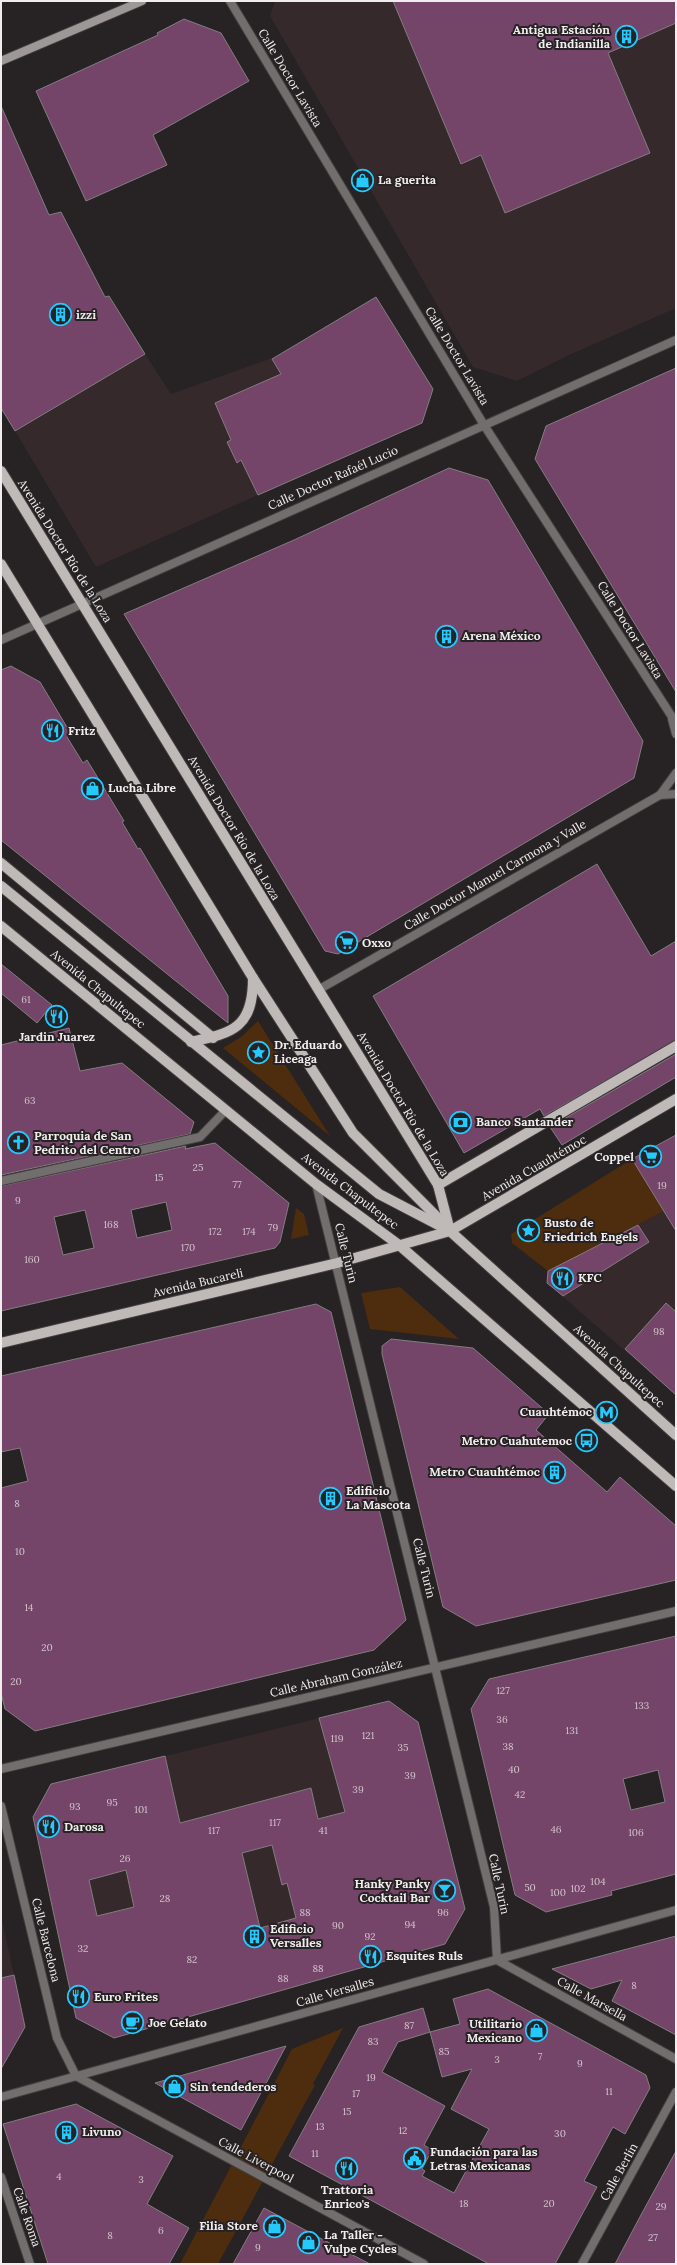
<svg xmlns="http://www.w3.org/2000/svg" width="677" height="2265" font-family="Lora,serif">
<rect width="100%" height="100%" fill="#272223"/>
<!-- built -->
<g fill="#35292c">
<path d="M275,1H591L613,51L676,23V308L567,356L517,381L473,367L270,16Z"/>
<path d="M145,354L171,394L272,358L281,374L215,404L231,440L227,442L237,462L241,460L258,495L96,567L15,431Z"/>
<path d="M676,1135V1395L547,1283L548,1271L664,1211L632,1159Z"/>
<path d="M389,1701L418,1722L465,1909L445,1944L114,2038L76,2018L33,1817L51,1784Z"/>
<path d="M1,1915L25,2027L1,2068Z"/>
</g>
<!-- green -->
<g fill="#4e2c0e">
<path d="M258,1021L330,1136L223,1048L241,1037Z"/>
<path d="M632,1159L664,1211L548,1271L512,1243L511,1234Z"/>
<path d="M296,1208L304,1214L309,1235L291,1239Z"/>
<path d="M400,1287L459,1339L370,1329L361,1293Z"/>
<path d="M343,2028L313,2084L315,2085L218,2264H180L292,2049Z"/>
</g>
<!-- building -->
<g fill="#744568" stroke="#827d80" fill-rule="evenodd">
<path d="M393,1H676V23L608,53L650,153L505,213L481,155L461,164Z"/>
<path d="M184,19L221,33L249,81L153,135L167,165L86,201L36,91L158,35L157,33Z"/>
<path d="M1,106L49,215L61,212L105,297L109,296L145,354L15,431L1,408Z"/>
<path d="M376,297L433,389L422,423L258,495L241,460L237,463L227,442L231,440L215,403L281,374L272,359Z"/>
<path d="M676,368V692L535,459L546,426Z"/>
<path d="M449,468L488,480L643,741L634,778L338,954L325,951L124,614L294,540Z"/>
<path d="M11,666L40,682L71,734L67,737L83,763L87,760L124,821L122,822L138,849L140,848L228,996V1023L1,840V670Z"/>
<path d="M597,864L651,956L676,941V1040L544,1116L540,1109L464,1153L373,996Z"/>
<path d="M1,964L52,1005L37,1023L1,993Z"/>
<path d="M69,1028L80,1071L122,1063L194,1122L190,1134L1,1175V1045Z"/>
<path d="M676,1054V1077L562,1145L550,1127Z"/>
<path d="M676,1135V1231L632,1159Z"/>
<path d="M215,1143L289,1203L280,1242L275,1248L1,1311V1186L186,1146L185,1149ZM166,1202L172,1230L137,1238L131,1210ZM85,1210L94,1248L63,1255L54,1217Z"/>
<path d="M638,1225L649,1242L563,1296L547,1283L548,1271Z"/>
<path d="M666,1303L676,1312V1395L625,1349Z"/>
<path d="M316,1304L331,1312L406,1620L374,1650L35,1731L5,1709L1,1693V1488L28,1481L20,1448L1,1452V1376Z"/>
<path d="M391,1339L473,1348L549,1414L536,1430L607,1492L620,1477L676,1526V1580L476,1626L443,1607L382,1354V1346Z"/>
<path d="M676,1636V1874L611,1891L612,1895L546,1912L515,1895L471,1709L489,1679ZM658,1770L665,1802L631,1810L623,1779Z"/>
<path d="M389,1701L418,1722L465,1909L445,1944L114,2038L76,2018L33,1817L51,1784L165,1756L180,1823L311,1788L318,1819L345,1812L319,1718ZM272,1845L282,1885L287,1883L296,1918L260,1928L242,1853ZM126,1870L134,1907L97,1916L89,1880Z"/>
<path d="M676,1936V2035L612,2001L622,1980L591,1989L552,1969Z"/>
<path d="M14,1975L25,2027L1,2069V1978Z"/>
<path d="M488,1989L646,2075L650,2088L625,2134L613,2127L584,2181L597,2187L555,2264H489L289,2156L359,2027L423,2008L430,2032L460,2024L453,1999ZM430,2032L442,2077L472,2069L451,2109L489,2129L454,2193L422,2176L425,2171L422,2169L432,2150L424,2145L445,2106L382,2072L398,2042Z"/>
<path d="M286,2046L241,2130L155,2083Z"/>
<path d="M76,2104L173,2156L147,2204L189,2228L169,2264H48L3,2124Z"/>
<path d="M676,2151V2264H615L642,2213Z"/>
<path d="M264,2208L320,2238L370,2264H233Z"/>
</g>
<g fill="none" stroke-linecap="round" stroke-linejoin="round">
<defs>
<g id="minor">
<path d="M230,1L484,425L676,723"/>
<path d="M1,640L676,340"/>
<path d="M672,719L676,734"/>
<path d="M660,795L676,794"/>
<path d="M318,990L660,795L676,773"/>
<path d="M1,1181L200,1137L226,1110"/>
<path d="M316,1184L494,1907L497,1960L676,2059"/>
<path d="M1,1769L676,1611"/>
<path d="M1,1806L57,2038L76,2076L424,2264"/>
<path d="M1,2097L676,1910"/>
<path d="M1,2177L30,2264"/>
<path d="M582,2264L676,2092"/>
</g>
<path id="secondary" d="M1,61L142,1"/>
<g id="primary">
<path d="M1,471L438,1185L450,1231"/>
<path d="M1,564L253,978L353,1133L445,1225"/>
<path d="M1,863L213,1038"/>
<path d="M1,886L379,1194L450,1231L676,1435"/>
<path d="M1,926L316,1184L399,1245L676,1486"/>
<path d="M191,1042C234,1033 253,1027 253,978"/>
<path d="M438,1185L676,1046"/>
<path d="M1,1343L337,1263L450,1231L676,1099"/>
</g>
</defs>
<!-- minor casing -->
<use href="#minor" stroke="#433e3f" stroke-width="10"/>
<!-- secondary casing -->
<use href="#secondary" stroke="#433e3f" stroke-width="10"/>
<!-- primary casing -->
<use href="#primary" stroke="#433e3f" stroke-width="12"/>
<!-- minor -->
<use href="#minor" stroke="#716e6d" stroke-width="8"/>
<!-- secondary -->
<use href="#secondary" stroke="#9d9897" stroke-width="8"/>
<!-- primary -->
<use href="#primary" stroke="#bfb9b7" stroke-width="10"/>
</g>
<!-- icons -->
<defs>
<symbol id="building-ring" viewBox="-11 -11 22 22"><circle r="9.5" fill="#272223" stroke="#24c9fe" stroke-width="1.5"/><path d="M-4-6H4V6H1V3H-1V6H-4ZM-2.5-4.3h1.7v1.8h-1.7ZM.8-4.3h1.7v1.8H.8ZM-2.5-1h1.7V.8h-1.7ZM.8-1h1.7V.8H.8Z" fill="#24c9fe"/></symbol>
<symbol id="shop-ring" viewBox="-11 -11 22 22"><circle r="9.5" fill="#272223" stroke="#24c9fe" stroke-width="1.5"/><path d="M-5-2.5h2.3a2.7 3.5 0 0 1 5.4 0H5L5.5 6h-11ZM-1.5-2.5h3a1.5 2.3 0 0 0-3 0Z" fill="#24c9fe"/></symbol>
<symbol id="restaurant-ring" viewBox="-11 -11 22 22"><circle r="9.5" fill="#272223" stroke="#24c9fe" stroke-width="1.5"/><path d="M-5-6h1v4h1v-4h1v4h1v-4h1v5L-1.5 .5V6h-2V.5L-5-1ZM5-6V6H3V1.5H1.5Q1.5-4 5-6Z" fill="#24c9fe"/></symbol>
<symbol id="supermarket-ring" viewBox="-11 -11 22 22"><circle r="9.5" fill="#272223" stroke="#24c9fe" stroke-width="1.5"/><path d="M-6-5.5h2.5l.6 2H6L4.5 2H-2.5L-4.4-4H-6ZM-1.5 3.2a1.3 1.3 0 1 0 .1 0ZM3 3.2a1.3 1.3 0 1 0 .1 0Z" fill="#24c9fe"/></symbol>
<symbol id="sight-ring" viewBox="-11 -11 22 22"><circle r="9.5" fill="#272223" stroke="#24c9fe" stroke-width="1.5"/><path d="M0-6L1.8-2.2L6-1.7L2.9 1.2L3.7 5.4L0 3.3L-3.7 5.4L-2.9 1.2L-6-1.7L-1.8-2.2Z" fill="#24c9fe"/></symbol>
<symbol id="bank-ring" viewBox="-11 -11 22 22"><circle r="9.5" fill="#272223" stroke="#24c9fe" stroke-width="1.5"/><path d="M-6-4H6V4H-6ZM0-2.3a2.3 2.3 0 1 0 0 4.6a2.3 2.3 0 1 0 0-4.6Z" fill="#24c9fe"/></symbol>
<symbol id="church-ring" viewBox="-11 -11 22 22"><circle r="9.5" fill="#272223" stroke="#24c9fe" stroke-width="1.5"/><path d="M-1.2-6h2.4v3.5h3.3v2.4h-3.3V6h-2.4V-.1h-3.3v-2.4h3.3Z" fill="#24c9fe"/></symbol>
<symbol id="metro-ring" viewBox="-11 -11 22 22"><circle r="9.5" fill="#272223" stroke="#24c9fe" stroke-width="1.5"/><path d="M-5.5 5V-5H-3L0 0L3-5H5.5V5H3V-.5L0 4L-3-.5V5Z" fill="#24c9fe"/></symbol>
<symbol id="bus-ring" viewBox="-11 -11 22 22"><circle r="9.5" fill="#272223" stroke="#24c9fe" stroke-width="1.5"/><path d="M-5-6H5V4H4V6H2V4H-2V6H-4V4H-5ZM-3.5-4V0h7V-4ZM-3.5 1.2v1.5H-2V1.2ZM2 1.2v1.5H3.5V1.2Z" fill="#24c9fe"/></symbol>
<symbol id="bar-ring" viewBox="-11 -11 22 22"><circle r="9.5" fill="#272223" stroke="#24c9fe" stroke-width="1.5"/><path d="M-6-5H6L.8 .8V4.5H3.5V6h-7V4.5H-.8V.8Z" fill="#24c9fe"/></symbol>
<symbol id="cafe-ring" viewBox="-11 -11 22 22"><circle r="9.5" fill="#272223" stroke="#24c9fe" stroke-width="1.5"/><path d="M-5.5-4.5H6V0H3Q3 3.5 0 3.5H-2.5Q-5.5 3.5-5.5 0ZM3-3.2v2h1.7v-2ZM-6 4.5H4V6H-6Z" fill="#24c9fe"/></symbol>
<symbol id="civic-ring" viewBox="-11 -11 22 22"><circle r="9.5" fill="#272223" stroke="#24c9fe" stroke-width="1.5"/><path d="M-.6-6.5H3V-4.5H.6V-3L4-1V1h2V6H-6V1h2V-1L-.6-3ZM-1.2 2.5V6h2.4V2.5Z" fill="#24c9fe"/></symbol>
</defs>
<g fill-rule="evenodd">
<use href="#building-ring" x="614" y="24" width="25" height="25"/>
<use href="#shop-ring" x="350" y="168" width="25" height="25"/>
<use href="#building-ring" x="48" y="302" width="25" height="25"/>
<use href="#building-ring" x="434" y="624" width="25" height="25"/>
<use href="#restaurant-ring" x="40" y="718" width="25" height="25"/>
<use href="#shop-ring" x="80" y="776" width="25" height="25"/>
<use href="#supermarket-ring" x="334" y="930" width="25" height="25"/>
<use href="#restaurant-ring" x="44" y="1004" width="25" height="25"/>
<use href="#sight-ring" x="246" y="1040" width="25" height="25"/>
<use href="#bank-ring" x="448" y="1110" width="25" height="25"/>
<use href="#church-ring" x="6" y="1130" width="25" height="25"/>
<use href="#supermarket-ring" x="638" y="1144" width="25" height="25"/>
<use href="#sight-ring" x="516" y="1218" width="25" height="25"/>
<use href="#restaurant-ring" x="550" y="1266" width="25" height="25"/>
<use href="#metro-ring" x="594" y="1400" width="25" height="25"/>
<use href="#bus-ring" x="574" y="1428" width="25" height="25"/>
<use href="#building-ring" x="542" y="1460" width="25" height="25"/>
<use href="#building-ring" x="318" y="1486" width="25" height="25"/>
<use href="#restaurant-ring" x="36" y="1814" width="25" height="25"/>
<use href="#bar-ring" x="432" y="1878" width="25" height="25"/>
<use href="#building-ring" x="242" y="1924" width="25" height="25"/>
<use href="#restaurant-ring" x="358" y="1944" width="25" height="25"/>
<use href="#restaurant-ring" x="66" y="1984" width="25" height="25"/>
<use href="#cafe-ring" x="120" y="2010" width="25" height="25"/>
<use href="#shop-ring" x="524" y="2018" width="25" height="25"/>
<use href="#shop-ring" x="162" y="2074" width="25" height="25"/>
<use href="#building-ring" x="54" y="2120" width="25" height="25"/>
<use href="#civic-ring" x="402" y="2146" width="25" height="25"/>
<use href="#restaurant-ring" x="334" y="2156" width="25" height="25"/>
<use href="#shop-ring" x="262" y="2214" width="25" height="25"/>
<use href="#shop-ring" x="296" y="2230" width="25" height="25"/>
</g>
<g text-anchor="middle" stroke-width="4" stroke-linejoin="round" paint-order="stroke">
<!-- number labels -->
<g font-size="10" fill="#d2c3cc">
<text x="26" y="1003">61</text>
<text x="30" y="1104">63</text>
<text x="198" y="1171">25</text>
<text x="159" y="1181">15</text>
<text x="237" y="1188">77</text>
<text x="662" y="1189">19</text>
<text x="18" y="1204">9</text>
<text x="111" y="1228">168</text>
<text x="273" y="1231">79</text>
<text x="215" y="1235">172</text>
<text x="249" y="1235">174</text>
<text x="188" y="1251">170</text>
<text x="32" y="1263">160</text>
<text x="659" y="1335">98</text>
<text x="17" y="1507">8</text>
<text x="20" y="1555">10</text>
<text x="29" y="1611">14</text>
<text x="47" y="1651">20</text>
<text x="16" y="1685">20</text>
<text x="503" y="1694">127</text>
<text x="642" y="1709">133</text>
<text x="502" y="1723">36</text>
<text x="572" y="1734">131</text>
<text x="368" y="1739">121</text>
<text x="337" y="1742">119</text>
<text x="508" y="1750">38</text>
<text x="403" y="1751">35</text>
<text x="514" y="1773">40</text>
<text x="410" y="1779">39</text>
<text x="358" y="1793">39</text>
<text x="520" y="1798">42</text>
<text x="112" y="1806">95</text>
<text x="75" y="1810">93</text>
<text x="141" y="1813">101</text>
<text x="275" y="1826">117</text>
<text x="556" y="1833">46</text>
<text x="214" y="1834">117</text>
<text x="323" y="1834">41</text>
<text x="636" y="1836">106</text>
<text x="125" y="1862">26</text>
<text x="598" y="1885">104</text>
<text x="530" y="1891">50</text>
<text x="578" y="1892">102</text>
<text x="558" y="1896">100</text>
<text x="165" y="1902">28</text>
<text x="305" y="1916">88</text>
<text x="443" y="1916">96</text>
<text x="410" y="1928">94</text>
<text x="338" y="1929">90</text>
<text x="370" y="1940">92</text>
<text x="83" y="1952">32</text>
<text x="192" y="1963">82</text>
<text x="318" y="1972">88</text>
<text x="283" y="1982">88</text>
<text x="634" y="1989">8</text>
<text x="409" y="2029">87</text>
<text x="373" y="2045">83</text>
<text x="444" y="2055">85</text>
<text x="540" y="2060">7</text>
<text x="497" y="2063">3</text>
<text x="580" y="2067">9</text>
<text x="371" y="2081">19</text>
<text x="609" y="2095">11</text>
<text x="356" y="2097">17</text>
<text x="347" y="2115">15</text>
<text x="320" y="2130">13</text>
<text x="403" y="2134">12</text>
<text x="560" y="2137">30</text>
<text x="315" y="2157">11</text>
<text x="59" y="2180">4</text>
<text x="141" y="2183">3</text>
<text x="464" y="2207">18</text>
<text x="549" y="2207">20</text>
<text x="661" y="2210">29</text>
<text x="161" y="2234">6</text>
<text x="110" y="2239">8</text>
<text x="653" y="2241">27</text>
<text x="258" y="2251">9</text>
</g>
<!-- poi labels -->
<g font-size="12" font-weight="bold" fill="#f1edee" stroke="#272223" text-anchor="start">
<text x="610" y="34" text-anchor="end">Antigua Estación<tspan x="610" dy="14">de Indianilla</tspan></text>
<text x="378" y="184">La guerita</text>
<text x="76" y="319">izzi</text>
<text x="462" y="640">Arena México</text>
<text x="68" y="735">Fritz</text>
<text x="108" y="792">Lucha Libre</text>
<text x="362" y="947">Oxxo</text>
<text x="57" y="1041" text-anchor="middle">Jardin Juarez</text>
<text x="274" y="1049">Dr. Eduardo<tspan x="274" dy="14">Liceaga</tspan></text>
<text x="476" y="1126">Banco Santander</text>
<text x="34" y="1140">Parroquia de San<tspan x="34" dy="14">Pedrito del Centro</tspan></text>
<text x="634" y="1161" text-anchor="end">Coppel</text>
<text x="544" y="1227">Busto de<tspan x="544" dy="14">Friedrich Engels</tspan></text>
<text x="578" y="1282">KFC</text>
<text x="592" y="1416" text-anchor="end">Cuauhtémoc</text>
<text x="572" y="1445" text-anchor="end">Metro Cuahutemoc</text>
<text x="540" y="1476" text-anchor="end">Metro Cuauhtémoc</text>
<text x="346" y="1495">Edificio<tspan x="346" dy="14">La Mascota</tspan></text>
<text x="64" y="1831">Darosa</text>
<text x="430" y="1888" text-anchor="end">Hanky Panky<tspan x="430" dy="14">Cocktail Bar</tspan></text>
<text x="270" y="1933">Edificio<tspan x="270" dy="14">Versalles</tspan></text>
<text x="386" y="1960">Esquites Ruls</text>
<text x="94" y="2001">Euro Frites</text>
<text x="148" y="2027">Joe Gelato</text>
<text x="522" y="2028" text-anchor="end">Utilitario<tspan x="522" dy="14">Mexicano</tspan></text>
<text x="190" y="2091">Sin tendederos</text>
<text x="82" y="2136">Livuno</text>
<text x="430" y="2156">Fundación para las<tspan x="430" dy="14">Letras Mexicanas</tspan></text>
<text x="347" y="2194" text-anchor="middle">Trattoria<tspan x="347" dy="14">Enrico's</tspan></text>
<text x="258" y="2230" text-anchor="end">Filia Store</text>
<text x="324" y="2239">La Taller -<tspan x="324" dy="14">Vulpe Cycles</tspan></text>
</g>
<!-- street labels -->
<g font-size="12" fill="#f1edee" stroke="#272223">
<text transform="translate(290 78) rotate(59)" y="4">Calle Doctor Lavista</text>
<text transform="translate(457 356) rotate(59)" y="4">Calle Doctor Lavista</text>
<text transform="translate(333 478) rotate(-24)" y="4">Calle Doctor Rafaél Lucio</text>
<text transform="translate(65 551) rotate(58)" y="4">Avenida Doctor Río de la Loza</text>
<text transform="translate(630 630) rotate(58)" y="4">Calle Doctor Lavista</text>
<text transform="translate(234 828) rotate(59)" y="4">Avenida Doctor Río de la Loza</text>
<text transform="translate(495 875) rotate(-30)" y="4">Calle Doctor Manuel Carmona y Valle</text>
<text transform="translate(98 989) rotate(39)" y="4">Avenida Chapultepec</text>
<text transform="translate(403 1104) rotate(59)" y="4">Avenida Doctor Río de la Loza</text>
<text transform="translate(534 1168) rotate(-30)" y="4">Avenida Cuauhtémoc</text>
<text transform="translate(350 1191) rotate(37)" y="4">Avenida Chapultepec</text>
<text transform="translate(346 1253) rotate(76)" y="4">Calle Turin</text>
<text transform="translate(198 1283) rotate(-13)" y="4">Avenida Bucareli</text>
<text transform="translate(619 1366) rotate(42)" y="4">Avenida Chapultepec</text>
<text transform="translate(424 1568) rotate(76)" y="4">Calle Turin</text>
<text transform="translate(336 1678) rotate(-13)" y="4">Calle Abraham González</text>
<text transform="translate(499 1884) rotate(78)" y="4">Calle Turin</text>
<text transform="translate(46 1940) rotate(76)" y="4">Calle Barcelona</text>
<text transform="translate(335 1992) rotate(-16)" y="4">Calle Versalles</text>
<text transform="translate(592 1999) rotate(29)" y="4">Calle Marsella</text>
<text transform="translate(256 2160) rotate(28)" y="4">Calle Liverpool</text>
<text transform="translate(619 2172) rotate(-61)" y="4">Calle Berlín</text>
<text transform="translate(27 2217) rotate(71)" y="4">Calle Roma</text>
</g>
</g>
<!-- border -->
<rect width="677" height="2265" fill="none" stroke="#f1edee" stroke-width="4"/>
</svg>
